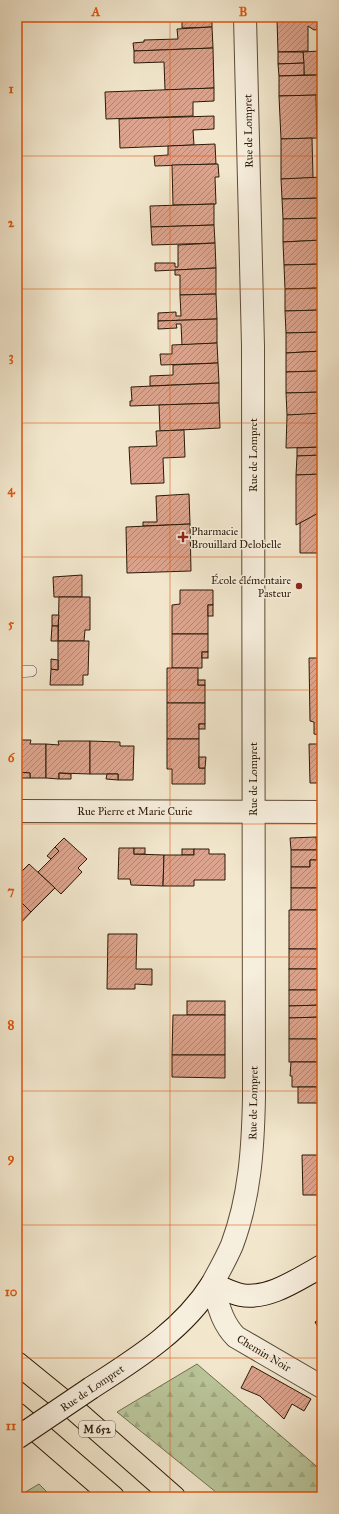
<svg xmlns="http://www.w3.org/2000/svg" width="339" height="1514" font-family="'IM FELL Great Primer',serif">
<defs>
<pattern id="forest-firs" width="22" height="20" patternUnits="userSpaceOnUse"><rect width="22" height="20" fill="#b9c599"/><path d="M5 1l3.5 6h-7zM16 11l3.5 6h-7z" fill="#9fa982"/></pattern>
<pattern id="building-hatch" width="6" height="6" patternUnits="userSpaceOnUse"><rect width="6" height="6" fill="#dca48e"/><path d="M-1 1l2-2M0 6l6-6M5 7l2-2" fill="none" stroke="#b38572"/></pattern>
</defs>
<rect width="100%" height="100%" fill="#f2e7cd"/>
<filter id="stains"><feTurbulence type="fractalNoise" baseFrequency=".005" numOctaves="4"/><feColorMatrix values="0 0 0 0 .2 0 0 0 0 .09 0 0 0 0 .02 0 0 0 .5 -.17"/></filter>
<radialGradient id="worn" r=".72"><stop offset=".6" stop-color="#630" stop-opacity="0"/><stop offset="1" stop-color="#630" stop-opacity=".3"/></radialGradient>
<!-- forest -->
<g fill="url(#forest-firs)" stroke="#726f50">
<path d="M197,1364L322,1471V1497H222L117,1412Z"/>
<path d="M39,1484L52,1497H17Z"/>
</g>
<!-- building -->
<g fill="url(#building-hatch)" stroke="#2b1907">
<path d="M182,17H212V27L182,28Z"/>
<path d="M277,17H322V18L277,19Z"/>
<path d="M322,18L321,29L314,30L308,26V51L278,52L277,19Z"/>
<path d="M212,27L213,48L134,51L133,43L144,42V40L178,39L177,29Z"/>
<path d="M213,48L214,88L165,90L164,62L134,63V51Z"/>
<path d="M319,51L320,75H304L303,52Z"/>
<path d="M278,52H303L304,63L278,64Z"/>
<path d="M304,63V75L279,76L278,64Z"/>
<path d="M320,75H322V95L279,96V76Z"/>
<path d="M214,88V101L193,102V116L106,119L105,92Z"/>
<path d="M316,95L317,138L281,139L279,96Z"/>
<path d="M214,116V129L193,130L194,145L120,148L119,119Z"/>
<path d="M312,138L313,178L281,179V139Z"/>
<path d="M215,144L216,164L155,166L154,156L168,155V146Z"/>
<path d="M218,164L219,177H215L216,204L173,205L172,165Z"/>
<path d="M322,177V198L282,199L281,179Z"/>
<path d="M322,198V218L283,219L282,199Z"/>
<path d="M214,204V225L151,227L150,206Z"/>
<path d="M322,218V240L283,242V219Z"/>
<path d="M214,225L215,243L152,245L151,227Z"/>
<path d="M322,240V264L284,265L283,242Z"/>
<path d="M215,243L216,268L155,271V263H175V267H178V245Z"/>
<path d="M322,264V288L285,289L284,265Z"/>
<path d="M216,268V294L180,295V275H175V270Z"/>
<path d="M322,288V310L285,311V289Z"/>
<path d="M216,294L217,319L158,321V313L176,312V316H181L180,295Z"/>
<path d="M322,310V332L286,333L285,311Z"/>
<path d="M217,319V343L182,345L181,324H176L177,328L158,329V321Z"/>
<path d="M322,332V351L286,353V333Z"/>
<path d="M217,343L218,363L161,365L160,354H172V345Z"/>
<path d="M322,351V371L286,372V353Z"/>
<path d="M218,363L219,383L150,386V376L173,375V365Z"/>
<path d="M318,371L319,377H322V392L286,393V372Z"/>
<path d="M219,383V403L130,406V401H132L131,387Z"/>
<path d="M322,392V402L317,399L318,414L287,415L286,393Z"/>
<path d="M317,399L322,402V413L318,414Z"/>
<path d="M219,403L220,428L160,431L159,405Z"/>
<path d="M322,413V447L286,448L287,415Z"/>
<path d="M184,430L185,457L163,458L164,483L131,484L129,447L157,446L156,431Z"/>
<path d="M322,447V455L297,456V448Z"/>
<path d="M322,455V474L296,475L297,456Z"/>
<path d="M322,474V500H318V514L296,525V475Z"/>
<path d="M189,494L190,524L143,526V522H157L156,496Z"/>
<path d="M322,511V553H300V523Z"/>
<path d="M190,524L191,571L127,573L126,527Z"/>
<path d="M82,575V597H54L53,577Z"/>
<path d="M180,590H213V605H208V634H172V605L180,604Z"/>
<path d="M59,597H90V630H85L84,641H58Z"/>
<rect x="208" y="605" width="5" height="11"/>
<path d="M52,615H59L58,626H52Z"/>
<path d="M17,616H21L20,649H17Z"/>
<path d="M52,626H58V641H51Z"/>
<path d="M172,634H208V652H202V668H172Z"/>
<path d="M58,641H89L88,675H83V685H50L51,669L58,670Z"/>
<rect x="202" y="652" width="6" height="6"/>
<path d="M309,658H322V783H310L309,744H319L320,735L314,734V722L310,721Z"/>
<path d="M51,659L58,660V670L51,669Z"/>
<path d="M167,668H198V685H205V703H167Z"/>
<rect x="198" y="680" width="7" height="5"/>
<path d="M167,703H205V724H199V739H167Z"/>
<rect x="199" y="724" width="6" height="5"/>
<path d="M167,739H199V768H205V784H172V769H167Z"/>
<path d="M17,740H31L30,744H46V778H30V773L17,772Z"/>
<path d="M58,741H90V774L59,773V779L46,778V744L59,745Z"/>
<path d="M90,741L120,742V746H134L133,780H118V774H90Z"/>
<path d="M199,757H206L205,768H199Z"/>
<path d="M18,772L30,773V778H18Z"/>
<path d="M59,773L71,774V779H59Z"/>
<path d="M107,774H118V780L106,779Z"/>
<path d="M316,837H322V850H317Z"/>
<path d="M316,837L317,850H291L290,838Z"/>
<path d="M64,838L87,859L78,868L82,872L61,894L38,872L59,851L55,847Z"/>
<path d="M55,847L59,851L51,859L47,856Z"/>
<path d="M119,848H134V854L164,855L163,886L131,885L130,879H118Z"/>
<rect x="134" y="848" width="11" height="6"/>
<rect x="182" y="849" width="12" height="6"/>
<path d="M194,849H209V854H225V880H194V886H163L164,855H194Z"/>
<path d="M291,850H317V860H310V867H291Z"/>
<path d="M317,850H322V888H291V867H310V860H317Z"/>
<path d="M29,864L55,888L31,912L17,898V881L19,878L17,876Z"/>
<rect x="291" y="888" width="31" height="22"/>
<path d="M17,898L31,912L17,927Z"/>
<path d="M289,910H320V939H322V949H289Z"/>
<path d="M319,928H322V939H320Z"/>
<path d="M108,934H137L136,969H152V985L135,984V989H107Z"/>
<rect x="289" y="949" width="33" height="20"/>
<rect x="289" y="969" width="33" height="21"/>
<path d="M289,990H322V1005L289,1006Z"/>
<rect x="187" y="1001" width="38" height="14"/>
<path d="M322,1005V1017L289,1018V1006Z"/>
<path d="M173,1015H225V1055H172Z"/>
<path d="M322,1017V1039H289V1018Z"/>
<rect x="289" y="1039" width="33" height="23"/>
<path d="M172,1055H225V1078L172,1077Z"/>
<path d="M291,1062H322V1087H292V1076H290Z"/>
<rect x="298" y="1087" width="24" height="16"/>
<path d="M302,1155H319L322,1158V1195H303Z"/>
<path d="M322,1318V1334L315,1322Z"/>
<path d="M252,1366L311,1399L304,1411L292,1404L284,1419L260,1396L241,1388Z"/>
</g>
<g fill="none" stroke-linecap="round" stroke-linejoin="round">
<defs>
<path id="lane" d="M17,672L31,671"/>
<g id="street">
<path d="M245,17L253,346L254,1097C253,1148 250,1197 232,1245C226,1259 219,1271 212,1284C218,1303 221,1322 236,1337L322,1387"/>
<path d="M17,811L322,812"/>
</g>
<path id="secondary" d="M91,1388C136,1359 183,1330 212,1284C221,1287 231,1293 241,1295C269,1300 298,1279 322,1266"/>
<g id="highway">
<path d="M17,1363L76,1411L174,1497"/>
<path d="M17,1414L113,1497"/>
</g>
</defs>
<!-- lane casing -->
<use href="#lane" stroke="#5d4c38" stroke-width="12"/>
<!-- street casing -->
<use href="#street" stroke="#5d4c38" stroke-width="24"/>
<!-- secondary casing -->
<use href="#secondary" stroke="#2b1907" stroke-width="24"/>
<!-- highway casing -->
<use href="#highway" stroke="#2b1907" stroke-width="24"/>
<!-- lane -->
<use href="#lane" stroke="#f7efde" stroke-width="11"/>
<!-- street -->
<use href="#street" stroke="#f7efde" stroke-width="22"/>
<!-- secondary -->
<use href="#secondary" stroke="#f7efde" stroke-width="22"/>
<!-- highway -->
<use href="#highway" stroke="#f2e7cd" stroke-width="22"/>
<defs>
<path id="secondary-bridge" d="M17,1438L91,1388"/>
</defs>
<!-- secondary-bridge casing -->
<use href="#secondary-bridge" stroke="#2b1907" stroke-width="24" stroke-linecap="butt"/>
<!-- secondary-bridge -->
<use href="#secondary-bridge" stroke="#f7efde" stroke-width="22"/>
</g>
<!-- grid -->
<path fill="none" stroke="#df560c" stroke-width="1" stroke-opacity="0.55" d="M170,17V1497M17,156H322M17,289H322M17,423H322M17,557H322M17,690H322M17,824H322M17,957H322M17,1091H322M17,1225H322M17,1358H322"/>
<!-- markers -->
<g fill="#8f2418" stroke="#f7efde" stroke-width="1.5">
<path d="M181 531h4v4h4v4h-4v4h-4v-4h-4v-4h4z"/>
<circle cx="299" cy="586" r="4"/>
</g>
<g text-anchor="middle" stroke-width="3" stroke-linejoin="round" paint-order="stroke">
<!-- shield labels -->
<rect fill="#f7efde" stroke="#685948" stroke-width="1" x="79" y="1421" width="36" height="16" rx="3"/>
<g font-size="10" font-weight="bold" fill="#2b1907">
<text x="97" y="1433">M 652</text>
</g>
<!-- street labels -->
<g font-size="11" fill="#2b1907" stroke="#f7efde">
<text transform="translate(248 131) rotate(-91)" y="4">Rue de Lompret</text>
<text transform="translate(253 455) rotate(-90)" y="4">Rue de Lompret</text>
<text transform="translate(253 779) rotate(-90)" y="4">Rue de Lompret</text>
<text x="135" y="815">Rue Pierre et Marie Curie</text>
<text transform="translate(253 1103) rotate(-89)" y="4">Rue de Lompret</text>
<text transform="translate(264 1353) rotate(31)" y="4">Chemin Noir</text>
<text transform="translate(92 1388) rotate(-34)" y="4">Rue de Lompret</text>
</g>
<!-- poi labels -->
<g font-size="11" fill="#2b1907" stroke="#f7efde" text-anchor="start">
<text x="191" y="535">Pharmacie<tspan x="191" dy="13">Brouillard Delobelle</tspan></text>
<text x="291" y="584" text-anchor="end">École élémentaire<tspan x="291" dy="13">Pasteur</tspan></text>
</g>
</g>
<!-- margin -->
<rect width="339" height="1514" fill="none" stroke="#f2e7cd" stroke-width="44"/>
<rect x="22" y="22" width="295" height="1470" fill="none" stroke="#df560c" stroke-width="1.5"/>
<g font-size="13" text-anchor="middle" font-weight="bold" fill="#df560c">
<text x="96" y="16">A</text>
<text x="243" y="16">B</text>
<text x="11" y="93">1</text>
<text x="11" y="227">2</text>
<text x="11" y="361">3</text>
<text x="11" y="494">4</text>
<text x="11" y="628">5</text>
<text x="11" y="762">6</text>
<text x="11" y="895">7</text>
<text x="11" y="1029">8</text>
<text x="11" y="1162">9</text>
<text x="11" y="1296">10</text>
<text x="11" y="1430">11</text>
</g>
<rect width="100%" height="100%" filter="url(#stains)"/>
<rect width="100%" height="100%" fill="url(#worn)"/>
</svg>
